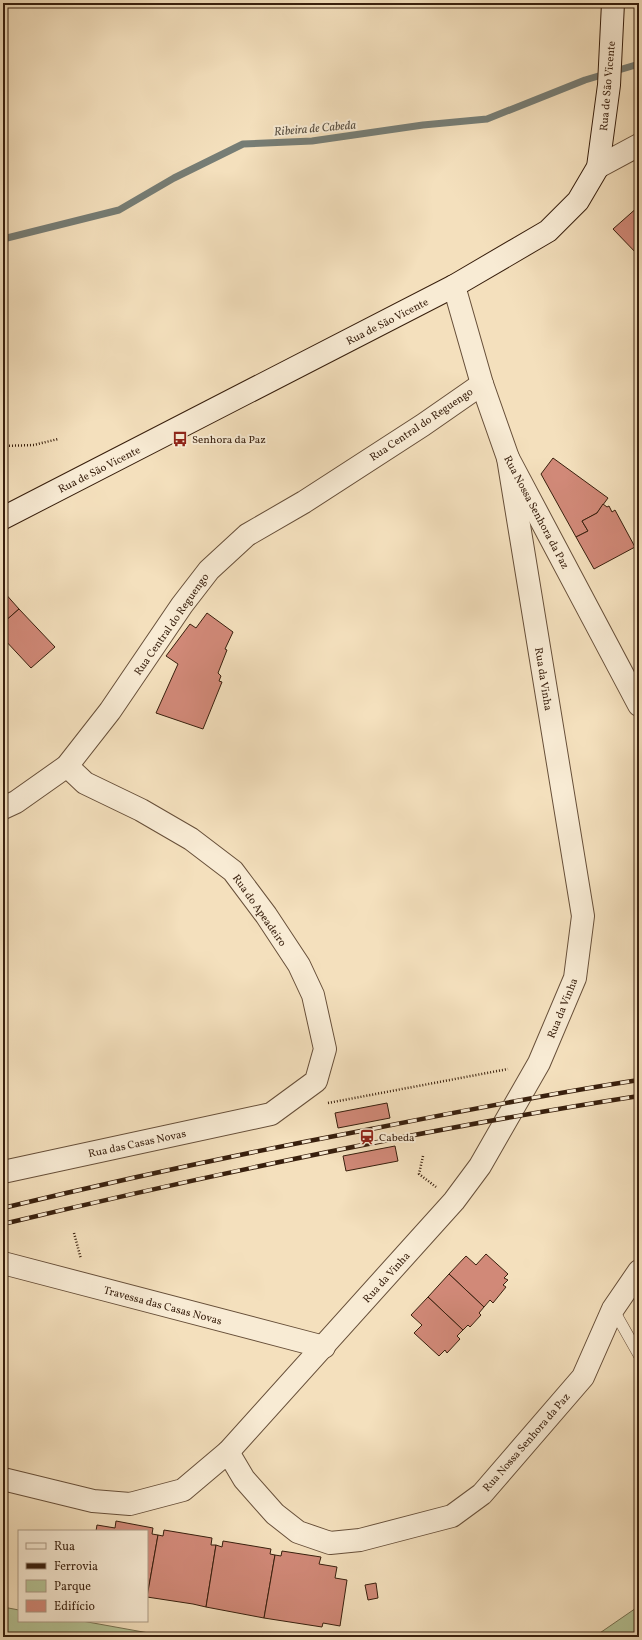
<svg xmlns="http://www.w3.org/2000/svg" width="642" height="1640" font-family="Vollkorn,serif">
<rect width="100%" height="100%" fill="#f4e0bd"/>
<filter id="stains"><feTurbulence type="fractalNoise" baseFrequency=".005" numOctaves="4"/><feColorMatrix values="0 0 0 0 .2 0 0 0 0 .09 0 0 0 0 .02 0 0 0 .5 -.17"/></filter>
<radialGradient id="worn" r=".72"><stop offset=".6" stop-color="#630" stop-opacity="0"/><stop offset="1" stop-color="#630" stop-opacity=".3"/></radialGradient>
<!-- green -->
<g fill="#b5c395" stroke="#767151">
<path d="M639,1606V1637H594Z"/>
<path d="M3,1607L19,1610V1621H82L171,1637H3Z"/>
</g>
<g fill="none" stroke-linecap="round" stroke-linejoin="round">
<!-- stream -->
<path stroke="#767d75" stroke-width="7" d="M3,239L119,210L174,178L243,144L312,141L423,125L487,119L585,80L639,64"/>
</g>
<!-- building -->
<g fill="#d18978" stroke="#381f0d">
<path d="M639,206V256L613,229Z"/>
<path d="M553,458L608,498L597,513L582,521L588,531L576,537L541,474Z"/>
<path d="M603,504L607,507L609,506L612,512L615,510L635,547L594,569L576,537L588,531L582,521L597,513Z"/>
<path d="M3,591L19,609L3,623Z"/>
<path d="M19,609L55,647L31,668L3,638V623Z"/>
<path d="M207,613L233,632L225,649L227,650L218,673L221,676L219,681L222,682L203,729L156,713L178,664L166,656L190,624L196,628Z"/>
<path d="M387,1103L390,1118L338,1128L335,1113Z"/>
<path d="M395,1146L398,1161L346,1171L343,1156Z"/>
<path d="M486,1254L508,1274L504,1278L508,1280L503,1285L506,1287L493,1303L490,1300L484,1307L449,1274L466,1256L476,1265Z"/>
<path d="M449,1274L484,1307L479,1313L481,1315L470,1327L468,1325L463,1330L428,1297Z"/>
<path d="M428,1297L463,1330L457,1336L460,1339L447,1353L445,1350L439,1356L414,1333L422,1325L411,1315Z"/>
<path d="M116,1521L153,1528L152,1534L158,1535L147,1597V1531H96L97,1525L115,1528Z"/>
<path d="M164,1530L212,1538L211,1545H216L206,1607L193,1604L147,1597L158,1535L163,1536Z"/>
<path d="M223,1541L271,1549L270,1554L275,1555L264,1618L206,1607L216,1545L222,1547Z"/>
<path d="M282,1551L321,1557L319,1564L337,1567L335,1578L347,1580L340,1626L323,1623L322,1627L264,1618L275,1555L281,1556Z"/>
<path d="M376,1583L378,1598L368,1600L365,1585Z"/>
</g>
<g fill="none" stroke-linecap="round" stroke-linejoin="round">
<defs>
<path id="lane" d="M613,1309L639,1355"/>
<g id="street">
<path d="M598,167L639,145"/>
<path d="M454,286L482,384L508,458L639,705"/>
<path d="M3,808L16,802L67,766L110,711L182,605L209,570L247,535L304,502L423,425L482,384"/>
<path d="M3,1172L271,1114L316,1081L325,1049L313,995L299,965L266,915L233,871L191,839L141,810L85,783L67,766"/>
<path d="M3,1263L324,1347"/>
<path d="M228,1452L454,1201L480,1166L539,1063L575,978L583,916L508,458"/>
<path d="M3,1479L93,1501L130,1504L183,1490L228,1452L244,1479L275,1514L298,1532L330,1543L360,1540L452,1516L482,1494L583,1377L613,1309L639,1271"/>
</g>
<path id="secondary" d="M3,518L454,286L548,231L578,201L598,167L609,85L613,3"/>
</defs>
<!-- lane casing -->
<use href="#lane" stroke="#674f39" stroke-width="12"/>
<!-- street casing -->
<use href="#street" stroke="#674f39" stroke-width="24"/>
<!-- secondary casing -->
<use href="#secondary" stroke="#381f0d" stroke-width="24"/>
<!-- path -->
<g stroke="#381f0d" stroke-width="2.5" stroke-dasharray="1 2" stroke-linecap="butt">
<path d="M3,446L34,445L58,439"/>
<path d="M328,1103L508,1069"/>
<path d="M423,1156L419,1174L436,1187"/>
<path d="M74,1233L81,1259"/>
</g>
<!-- lane -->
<use href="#lane" stroke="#f8ebd4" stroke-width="11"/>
<!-- street -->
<use href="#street" stroke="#f8ebd4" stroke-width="22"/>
<!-- secondary -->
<use href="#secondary" stroke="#f8ebd4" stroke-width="22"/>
<defs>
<g id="rail">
<path d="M3,1208C123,1179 244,1153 366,1130C457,1112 547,1094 639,1080"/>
<path d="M3,1224C213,1174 425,1129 639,1096"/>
</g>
</defs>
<!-- rail casing -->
<use href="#rail" stroke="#381f0d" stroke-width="4.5"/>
<!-- rail -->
<use href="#rail" stroke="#f8ebd4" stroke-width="3" stroke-dasharray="9" stroke-linecap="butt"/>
</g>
<!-- icons -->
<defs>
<symbol id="bus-bare" viewBox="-9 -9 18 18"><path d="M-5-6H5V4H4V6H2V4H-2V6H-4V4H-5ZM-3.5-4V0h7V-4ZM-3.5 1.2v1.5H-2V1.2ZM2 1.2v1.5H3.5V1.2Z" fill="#8f2418" stroke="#f8ebd4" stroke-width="2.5" paint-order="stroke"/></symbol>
<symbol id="station-bare" viewBox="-9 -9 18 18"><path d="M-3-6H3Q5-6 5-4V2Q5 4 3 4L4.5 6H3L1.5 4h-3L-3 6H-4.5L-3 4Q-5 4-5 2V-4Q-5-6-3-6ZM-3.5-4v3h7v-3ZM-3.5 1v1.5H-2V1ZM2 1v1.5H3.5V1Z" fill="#8f2418" stroke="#f8ebd4" stroke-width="2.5" paint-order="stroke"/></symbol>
</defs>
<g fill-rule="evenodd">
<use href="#bus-bare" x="169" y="428" width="22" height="22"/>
<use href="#station-bare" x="356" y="1126" width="22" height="22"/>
</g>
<g text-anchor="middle" stroke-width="4" stroke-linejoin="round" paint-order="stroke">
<!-- street labels -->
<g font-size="11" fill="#381f0d" stroke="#f8ebd4">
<text transform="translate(607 86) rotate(-85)" y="4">Rua de São Vicente</text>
<text transform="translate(387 321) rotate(-27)" y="4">Rua de São Vicente</text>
<text transform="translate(421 424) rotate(-34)" y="4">Rua Central do Reguengo</text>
<text transform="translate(99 469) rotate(-27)" y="4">Rua de São Vicente</text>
<text transform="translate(537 512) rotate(62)" y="4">Rua Nossa Senhora da Paz</text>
<text transform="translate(171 624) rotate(-55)" y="4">Rua Central do Reguengo</text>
<text transform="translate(544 679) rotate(81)" y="4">Rua da Vinha</text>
<text transform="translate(260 910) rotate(55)" y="4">Rua do Apeadeiro</text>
<text transform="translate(562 1008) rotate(-68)" y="4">Rua da Vinha</text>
<text transform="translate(137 1143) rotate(-12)" y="4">Rua das Casas Novas</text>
<text transform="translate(386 1277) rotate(-48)" y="4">Rua da Vinha</text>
<text transform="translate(163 1305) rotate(15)" y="4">Travessa das Casas Novas</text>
<text transform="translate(526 1442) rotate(-49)" y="4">Rua Nossa Senhora da Paz</text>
</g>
<!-- poi labels -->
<g font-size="11" fill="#381f0d" stroke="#f8ebd4" text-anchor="start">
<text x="192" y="443">Senhora da Paz</text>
<text x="379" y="1141">Cabeda</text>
</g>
<!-- water labels -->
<g font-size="12" font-style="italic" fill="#574e41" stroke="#f8ebd4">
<text transform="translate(315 128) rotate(-5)" y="4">Ribeira de Cabeda</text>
</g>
</g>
<!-- margin -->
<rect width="642" height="1640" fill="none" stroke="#f4e0bd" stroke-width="16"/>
<rect x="4" y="4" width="634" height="1632" fill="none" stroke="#381f0d" stroke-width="2"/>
<rect x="8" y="8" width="626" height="1624" fill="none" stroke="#381f0d"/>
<!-- legend -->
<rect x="18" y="1530" width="130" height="92" fill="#f8ebd4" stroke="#ab9984"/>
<rect x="26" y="1543" width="20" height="6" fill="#f8ebd4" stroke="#ab9984"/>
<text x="54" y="1550" font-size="12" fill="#381f0d">Rua</text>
<rect x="26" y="1563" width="20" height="6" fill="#381f0d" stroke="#ab9984"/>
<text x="54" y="1570" font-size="12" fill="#381f0d">Ferrovia</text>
<rect x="26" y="1580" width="20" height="12" fill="#b5c395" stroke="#ab9984"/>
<text x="54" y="1590" font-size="12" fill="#381f0d">Parque</text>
<rect x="26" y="1600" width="20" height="12" fill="#d18978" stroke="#ab9984"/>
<text x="54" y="1610" font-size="12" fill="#381f0d">Edifício</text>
<rect width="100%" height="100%" filter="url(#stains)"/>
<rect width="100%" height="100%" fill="url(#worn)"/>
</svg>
